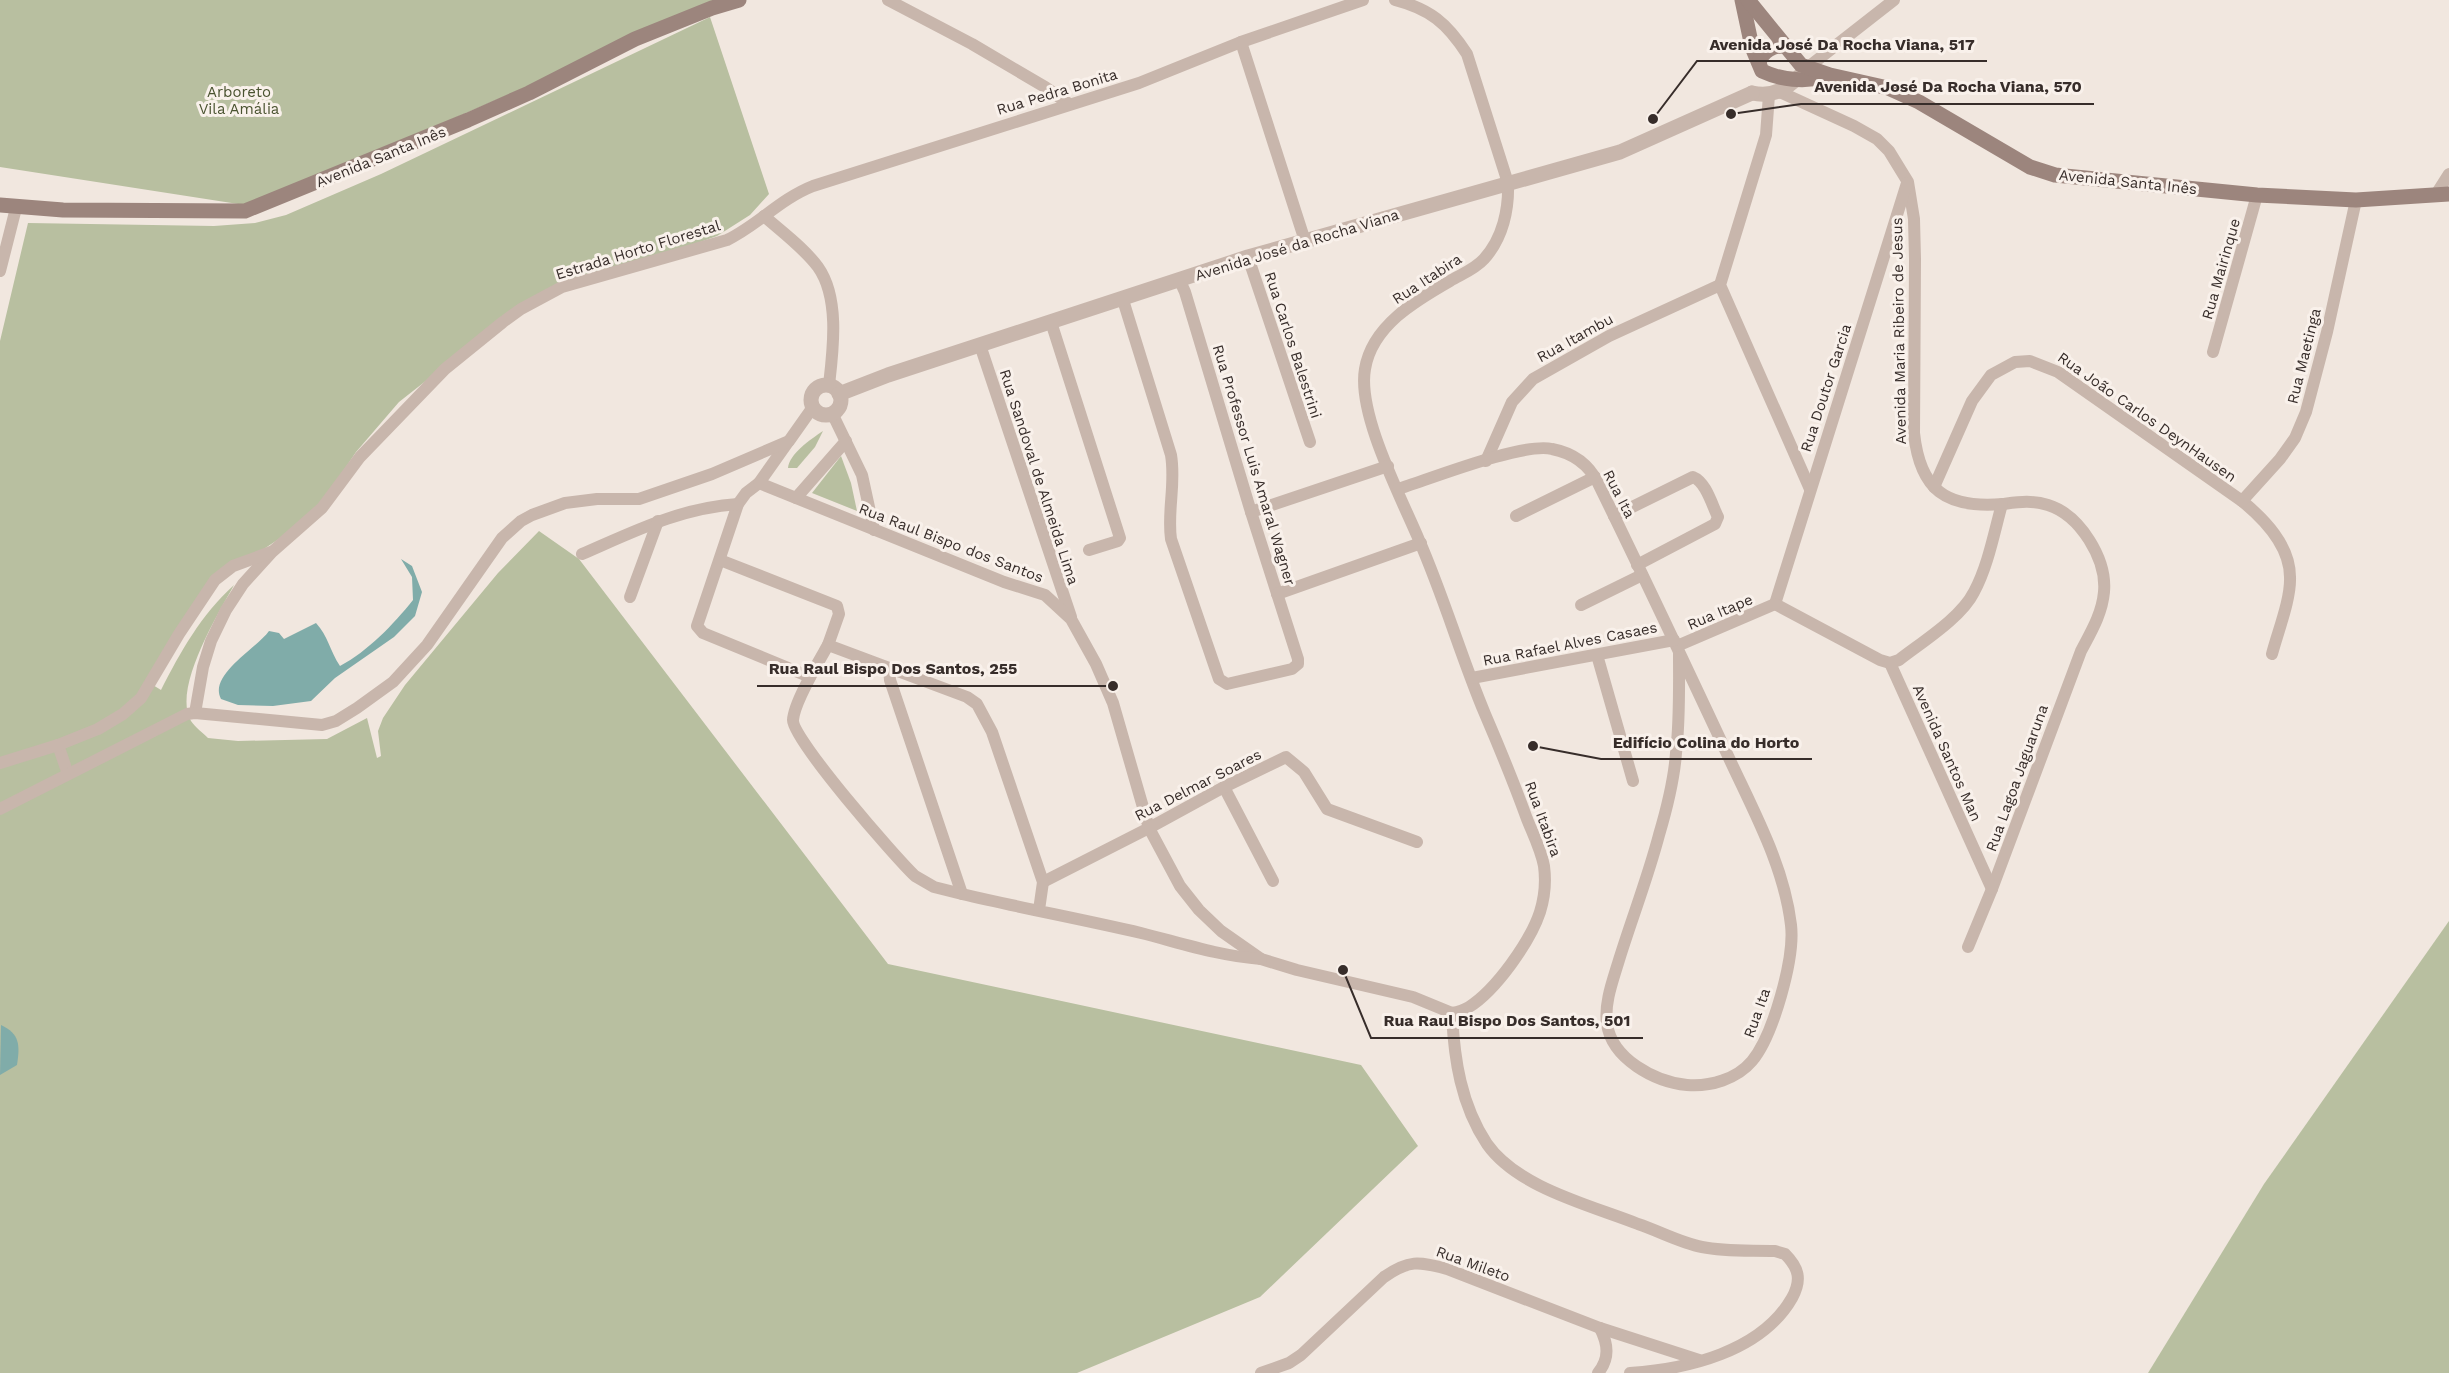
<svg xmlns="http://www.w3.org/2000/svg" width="2449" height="1373" font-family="'Work Sans',sans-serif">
<rect width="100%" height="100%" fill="#f1e7df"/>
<!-- green -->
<g fill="#b8bfa0">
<path d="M0,0H727L251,206L0,167Z"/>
<path d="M710,17L769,194L750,215L717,236L520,307L399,402L356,452L324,500L292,530L227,574L202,600L148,682L161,690C181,651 201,615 234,585C218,614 172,689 191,721C195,727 203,733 208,738L238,741L327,739L367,718L377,758L381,756L378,731L383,718L405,685L498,573L539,531L579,559L888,964L1361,1065L1418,1146L1260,1297L1077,1373H0V341L28,223L214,226L255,223L286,215L381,174Z"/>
<path d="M823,431L815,447L797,468H788C789,454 811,439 823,431Z"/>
<path d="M841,456L851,483L857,511L812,493Z"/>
<path d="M2449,921V1373H2148L2264,1184Z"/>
</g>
<!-- water -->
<g fill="#80aca9">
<path d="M401,559L412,566L422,592L415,616L394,637L335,678L311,701L273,706L238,705L221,699C208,675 257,648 269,631L279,633L284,639L316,623C328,636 330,651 340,666C368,651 393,625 413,600L412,577Z"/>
<path d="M1,1025C20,1034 20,1045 17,1065L0,1075Z"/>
</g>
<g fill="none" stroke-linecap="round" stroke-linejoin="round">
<!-- minor -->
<g stroke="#c8b6ac" stroke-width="12">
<path d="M888,0L972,44L1045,87L1069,104"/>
<path d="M1395,0C1430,9 1447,23 1467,54L1508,183C1509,209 1503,238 1484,259C1475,269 1462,274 1450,281C1415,301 1372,326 1365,369C1357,414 1401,497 1419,540C1444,597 1461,657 1485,714C1500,749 1514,783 1527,819C1533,834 1541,850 1544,866C1546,881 1545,896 1540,912C1530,942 1496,990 1469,1007C1464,1010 1457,1012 1452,1013"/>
<path d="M1241,42L1305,241"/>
<path d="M1807,68L1894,0"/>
<path d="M1780,92L1854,126L1877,139L1889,151L1908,182L1914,219L1915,259L1914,433C1920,490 1946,509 2003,504C2019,502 2032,500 2048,505C2080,515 2107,559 2104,592C2102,614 2091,632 2081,651L1992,889L1968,947"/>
<path d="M1769,95L1766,135L1720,285L1810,489"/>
<path d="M2435,196L2449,174"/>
<path d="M764,216C782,232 804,248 818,267C840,298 833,350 829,385"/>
<path d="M1248,257L1310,442"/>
<path d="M0,271L16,208"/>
<path d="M1123,300L1171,455C1176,484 1167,511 1171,539L1219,679L1227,684L1292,669L1298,664V659L1251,512L1185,292L1180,281"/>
<path d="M1051,322L1120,538L1118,541L1089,550"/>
<path d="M980,345L1071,617"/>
<path d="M2213,352L2257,195"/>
<path d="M832,413L862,475L874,530"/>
<path d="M788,442L759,483L746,493L738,504L697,626L703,633L810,677"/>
<path d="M1486,461L1512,402L1533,379L1609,336L1720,285"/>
<path d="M759,483L1004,582L1045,595L1071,619L1096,664L1113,703L1149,828L1180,886L1199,910L1221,931L1261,959L1297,970L1413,997L1452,1013"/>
<path d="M1934,487L1972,401L1991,375L2015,362L2030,361L2058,372L2242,501C2264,519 2290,545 2290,577C2291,599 2278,631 2272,654"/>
<path d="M1398,489C1430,479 1523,442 1552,449C1573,453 1589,465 1598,483C1643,575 1686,666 1729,758C1754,812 1784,866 1791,925C1795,958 1773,1036 1752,1061C1737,1079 1710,1087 1687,1085C1655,1082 1612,1059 1607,1024C1604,1003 1613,980 1619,960C1632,918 1648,877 1659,835C1667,808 1674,781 1676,753C1680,720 1679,685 1679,652"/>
<path d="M796,498L846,441"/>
<path d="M2242,501L2280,459L2295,438L2306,412L2327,332L2356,200"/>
<path d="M1251,512L1388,466"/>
<path d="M1516,516L1595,477"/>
<path d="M1614,516L1693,477C1706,482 1712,505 1718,517L1715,524L1637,565"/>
<path d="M582,554C635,531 680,508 738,504"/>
<path d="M720,560L837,606L839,614L828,645"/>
<path d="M1277,594L1421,543"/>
<path d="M630,597L658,521"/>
<path d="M1775,604L1907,183"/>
<path d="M1775,604L1880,660L1890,663L1899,660C1922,642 1961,618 1974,592C1988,566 1994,533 2002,504"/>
<path d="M1581,605L1642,575"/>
<path d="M1677,646L1775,604"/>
<path d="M1597,655L1633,781"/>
<path d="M1890,663L1992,889"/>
<path d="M889,668L890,680L962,894"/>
<path d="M1472,678L1674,640"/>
<path d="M195,713L203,667L211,641L226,610L243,584L272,552L322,508L360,457L445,369L503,322L521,309L562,287L727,240C758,225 780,199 813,186L1139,83L1241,42L1363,0"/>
<path d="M58,745L68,774"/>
<path d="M0,763L58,745L98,729L123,714L141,698L179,634L215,580L233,566L271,552"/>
<path d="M1224,787L1273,881"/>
<path d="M0,809L187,714L195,713L322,725L336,721L357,708L393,682L427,645L502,538L521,521L532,515L565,503L597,499H639L712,474L789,441L813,407"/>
<path d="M1043,882L1149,828L1224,787L1286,757L1304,772L1327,809L1417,842"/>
<path d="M1039,910L1043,882L992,732L977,704L967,697L828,645C819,661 794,702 793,720C792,739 896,858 915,876L934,887L962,894C1021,908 1081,919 1141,933C1181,943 1219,956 1261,959"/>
<path d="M1452,1013C1454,1059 1461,1105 1487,1144C1518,1188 1590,1205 1638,1224C1659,1231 1681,1243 1702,1247C1726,1252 1751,1250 1775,1251L1785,1254C1799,1268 1802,1280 1792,1298C1761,1352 1687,1369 1630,1373"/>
<path d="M1261,1373L1289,1363L1301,1355L1384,1277C1408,1260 1419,1261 1447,1269L1600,1328L1699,1360"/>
<path d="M1598,1373C1610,1358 1608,1344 1600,1328"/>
</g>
<!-- tertiary -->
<g stroke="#c8b6ac" stroke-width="15">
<path d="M1752,93C1774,98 1787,88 1802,74"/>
<circle cx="826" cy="400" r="15"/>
<path d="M839,394L888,375L1248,257L1620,152L1752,93"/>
</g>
<!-- secondary -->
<g stroke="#9c857d" stroke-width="15">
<path d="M1742,0L1752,47L1762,71C1781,80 1804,82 1825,77"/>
<path d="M1748,0L1801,65L1830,75L1888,88L1919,102L2030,167L2055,175L2257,195L2356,200L2449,194"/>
<path d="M1759,63C1762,51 1774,45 1785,46"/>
<path d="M0,205L63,210L245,211L468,120L529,93L635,39L712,8L739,0"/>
</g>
</g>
<g text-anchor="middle" stroke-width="6" stroke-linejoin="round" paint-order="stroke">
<!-- park labels -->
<g font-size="15" fill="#4a5330" stroke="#f9f1eb">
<text x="239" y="97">Arboreto<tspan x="239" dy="17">Vila Amália</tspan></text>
</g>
<!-- street labels -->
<g font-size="15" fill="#372d2a" stroke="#f9f1eb">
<text transform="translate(1057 92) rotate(-17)" y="5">Rua Pedra Bonita</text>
<text transform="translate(381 157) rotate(-22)" y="5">Avenida Santa Inês</text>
<text transform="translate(2128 182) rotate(6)" y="5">Avenida Santa Inês</text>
<text transform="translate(1297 245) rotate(-17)" y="5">Avenida José da Rocha Viana</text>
<text transform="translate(638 250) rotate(-17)" y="5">Estrada Horto Florestal</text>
<text transform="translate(2221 269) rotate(-74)" y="5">Rua Mairinque</text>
<text transform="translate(1427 279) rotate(-33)" y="5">Rua Itabira</text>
<text transform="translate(1899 331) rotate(-91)" y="5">Avenida Maria Ribeiro de Jesus</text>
<text transform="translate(1575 338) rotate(-29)" y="5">Rua Itambu</text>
<text transform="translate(1293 345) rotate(72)" y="5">Rua Carlos Balestrini</text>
<text transform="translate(2304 356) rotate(-76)" y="5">Rua Maetinga</text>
<text transform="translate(1826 388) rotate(-72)" y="5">Rua Doutor Garcia</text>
<text transform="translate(2147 417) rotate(35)" y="5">Rua João Carlos DeynHausen</text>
<text transform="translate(1254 465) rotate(73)" y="5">Rua Professor Luis Amaral Wagner</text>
<text transform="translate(1039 477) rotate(72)" y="5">Rua Sandoval de Almeida Lima</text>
<text transform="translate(1619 494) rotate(63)" y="5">Rua Ita</text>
<text transform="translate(951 543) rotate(21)" y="5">Rua Raul Bispo dos Santos</text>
<text transform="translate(1720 612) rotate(-23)" y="5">Rua Itape</text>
<text transform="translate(1570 644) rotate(-11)" y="5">Rua Rafael Alves Casaes</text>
<text transform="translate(1947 753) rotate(66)" y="5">Avenida Santos Man</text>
<text transform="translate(2017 778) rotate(-70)" y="5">Rua Lagoa Jaguaruna</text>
<text transform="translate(1198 785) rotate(-27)" y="5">Rua Delmar Soares</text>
<text transform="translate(1543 819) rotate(70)" y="5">Rua Itabira</text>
<text transform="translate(1757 1013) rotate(-70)" y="5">Rua Ita</text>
<text transform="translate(1473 1264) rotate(20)" y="5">Rua Mileto</text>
</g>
</g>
<!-- callouts -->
<path fill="none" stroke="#372d2a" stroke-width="2" d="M1653 119L1697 61H1987M1731 114L1801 104H2094M1113 686L1030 686H757M1533 746L1601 759H1812M1343 970L1371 1038H1643"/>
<g fill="#372d2a" stroke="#f9f1eb" stroke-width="2">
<circle cx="1653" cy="119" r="6"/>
<circle cx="1731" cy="114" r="6"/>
<circle cx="1113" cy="686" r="6"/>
<circle cx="1533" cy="746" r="6"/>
<circle cx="1343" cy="970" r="6"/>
</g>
<g font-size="16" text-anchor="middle" font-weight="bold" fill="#372d2a" stroke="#f9f1eb" stroke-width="6" stroke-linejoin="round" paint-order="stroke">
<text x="1842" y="50">Avenida José Da Rocha Viana, 517</text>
<text x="1948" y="92">Avenida José Da Rocha Viana, 570</text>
<text x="893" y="674">Rua Raul Bispo Dos Santos, 255</text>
<text x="1706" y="748">Edifício Colina do Horto</text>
<text x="1507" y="1026">Rua Raul Bispo Dos Santos, 501</text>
</g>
</svg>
